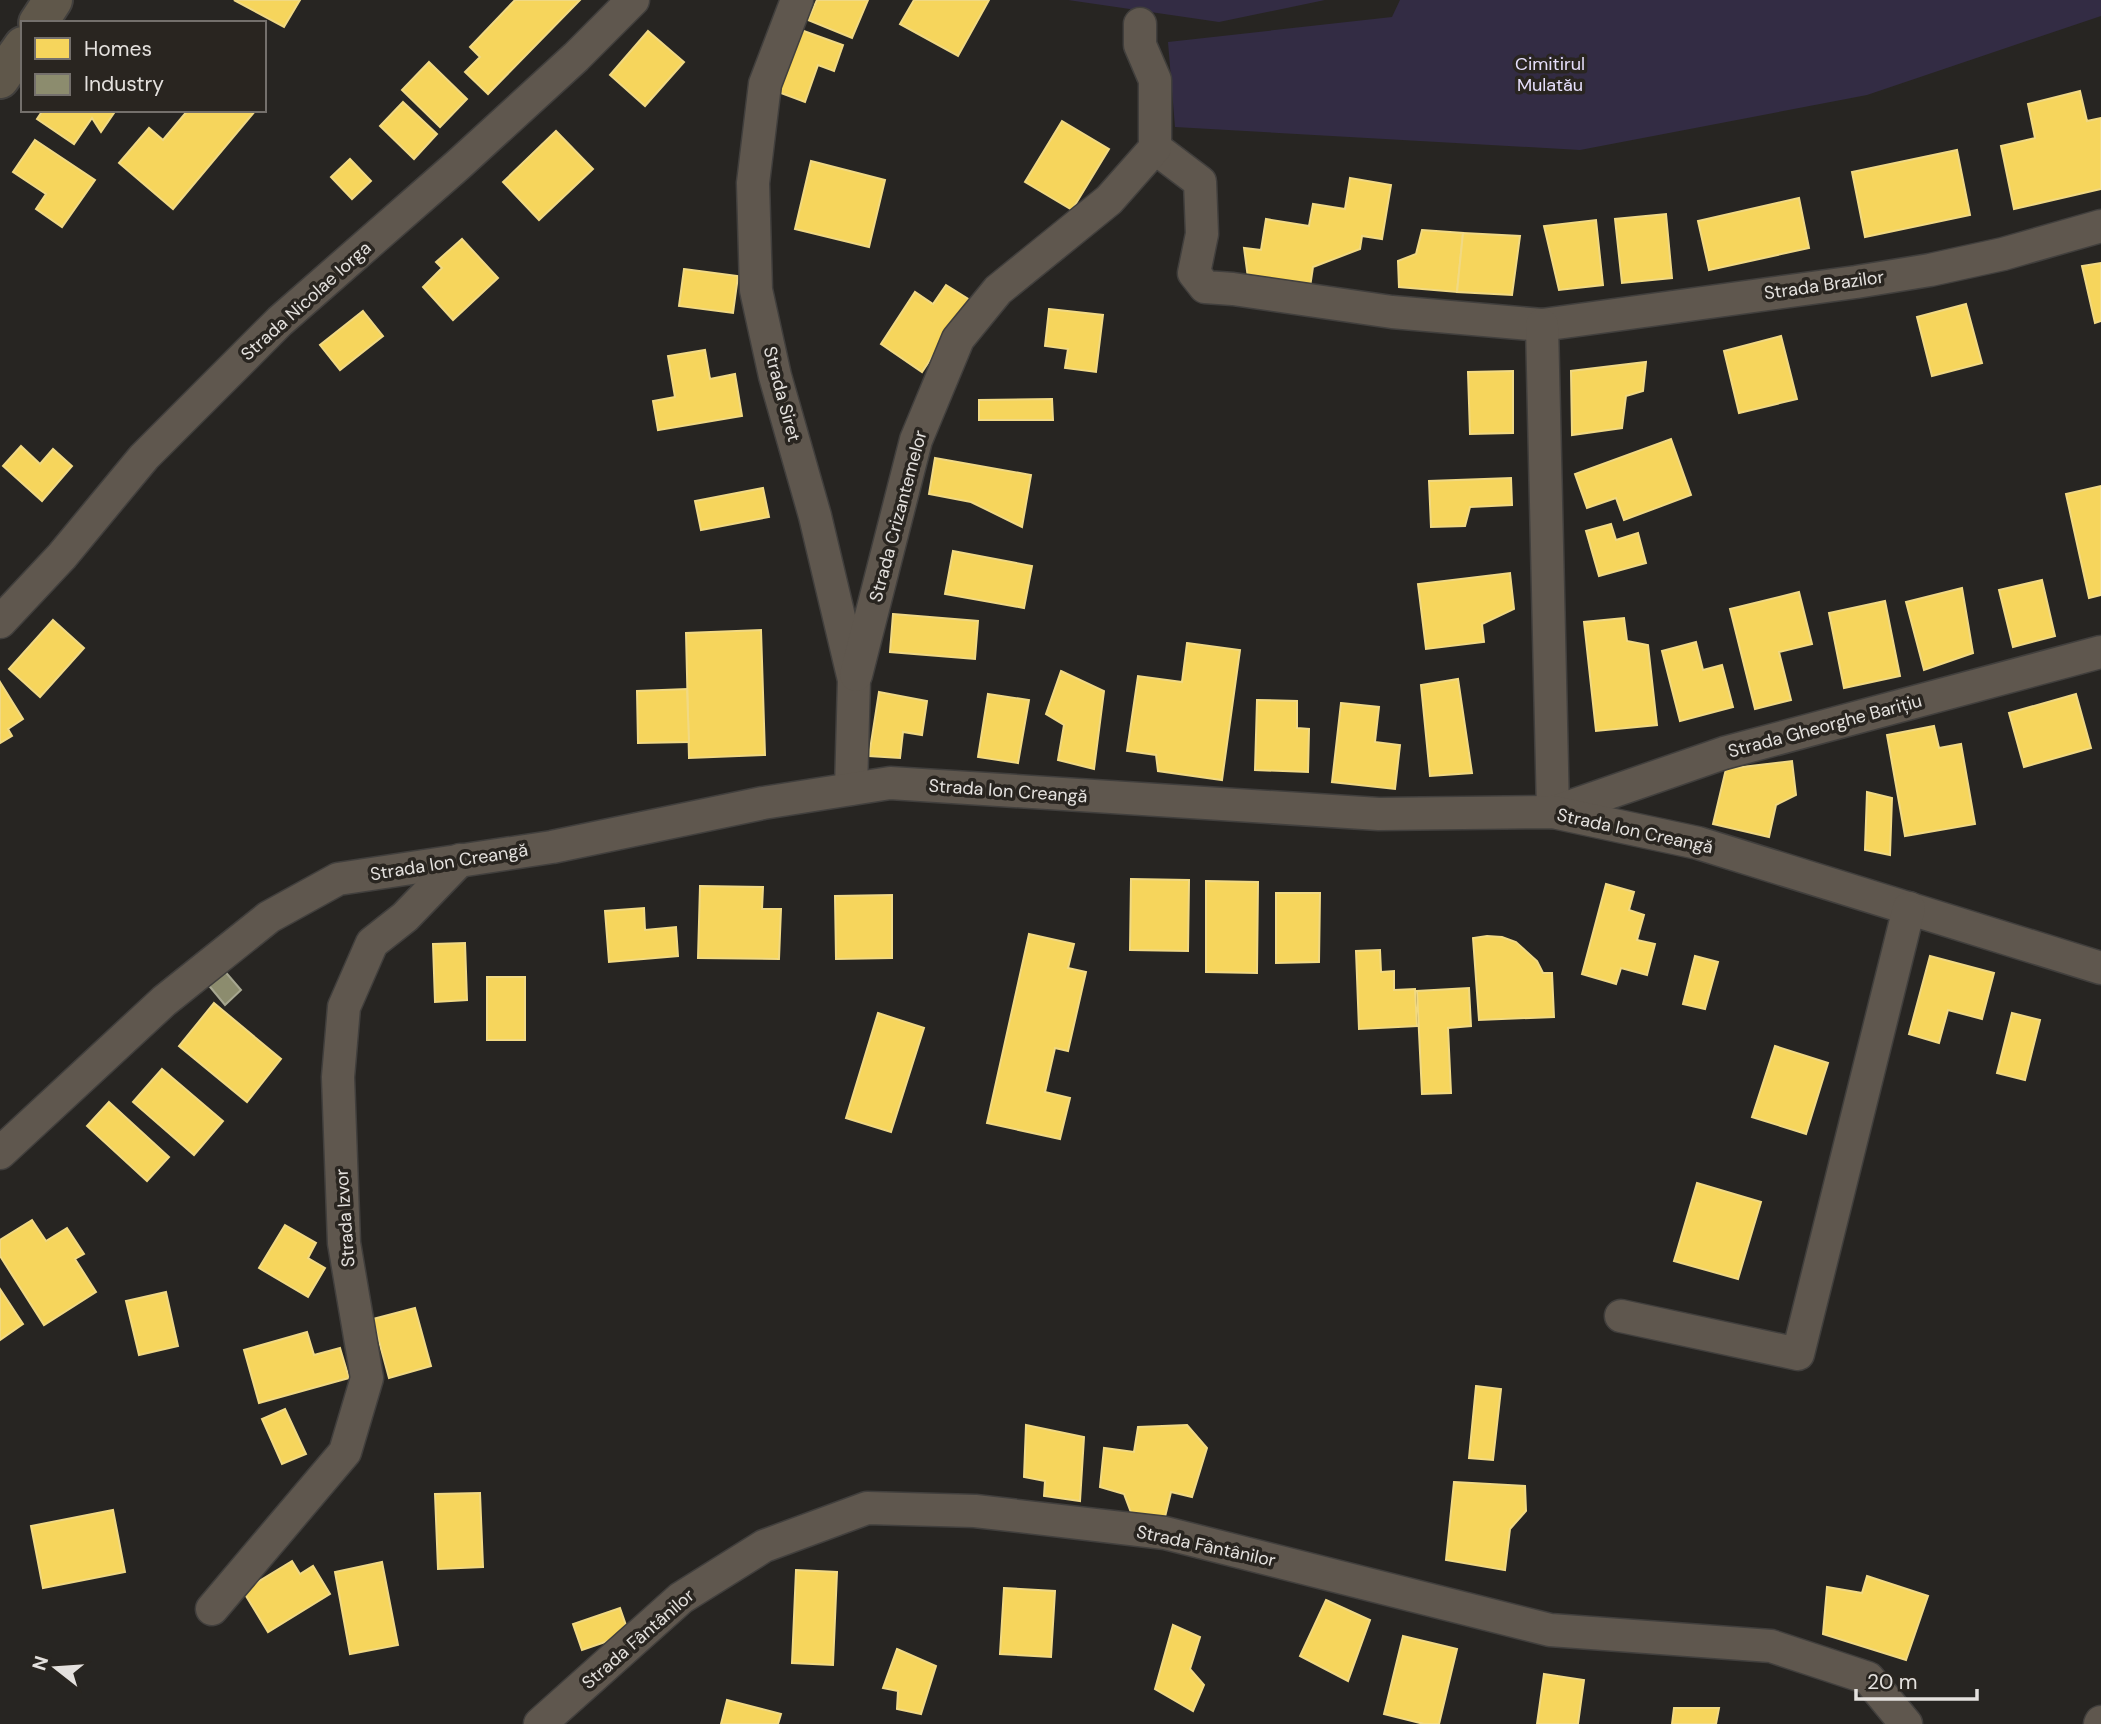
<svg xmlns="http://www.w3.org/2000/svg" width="2101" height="1724" font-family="'DM Sans',sans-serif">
<rect width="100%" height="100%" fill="#272522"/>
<!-- green -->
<g fill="#332c44">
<path d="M1068,0H1325L1219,22Z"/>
<path d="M1400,0H2101V16L1867,95L1580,150L1175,127L1168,42L1392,17Z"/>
</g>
<!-- homes -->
<g fill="#f6d55c" stroke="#f1d983" stroke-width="2">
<path d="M234,0H300L284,27Z"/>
<path d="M515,0H580L488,94L465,72L480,57L470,47Z"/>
<path d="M817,0H868L852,38L808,20Z"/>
<path d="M914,0H989L958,56L900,24Z"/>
<path d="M801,30L843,45L834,71L818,65L805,102L778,92Z"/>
<path d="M648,31L684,62L645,106L610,75Z"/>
<path d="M429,62L467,99L440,127L402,90Z"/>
<path d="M2080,91L2087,121L2101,118V189L2014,209L2001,146L2035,138L2028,104Z"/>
<path d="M403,102L437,134L414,159L380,126Z"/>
<path d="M43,110H116L101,132L92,118L74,144L37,119Z"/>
<path d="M188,110H256L173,209L119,163L149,128L163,140Z"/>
<path d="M1062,121L1109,149L1072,210L1025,182Z"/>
<path d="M556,131L593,169L539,220L503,182Z"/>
<path d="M35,140L95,180L62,227L36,209L46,194L13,172Z"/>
<path d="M1957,150L1970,215L1865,237L1852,172Z"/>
<path d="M350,159L371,181L352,199L331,177Z"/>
<path d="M811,161L885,180L869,247L795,229Z"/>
<path d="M1350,178L1391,185L1382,239L1362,236L1360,249L1313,267L1310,287L1248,278L1244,248L1261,250L1266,219L1309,226L1313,204L1345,209Z"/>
<path d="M1799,198L1809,248L1709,270L1698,221Z"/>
<path d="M1666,214L1672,278L1622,283L1615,219Z"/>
<path d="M1596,220L1603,285L1559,290L1544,226Z"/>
<path d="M1422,230L1463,233L1457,292L1399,287L1398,261L1416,254Z"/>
<path d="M1463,233L1520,236L1512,295L1457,292Z"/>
<path d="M462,239L498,278L453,320L423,287L442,268L436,262Z"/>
<path d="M2101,263V321L2095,323L2082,266Z"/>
<path d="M684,269L738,276L733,313L679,306Z"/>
<path d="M946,285L970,300L922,372L881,344L915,292L933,304Z"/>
<path d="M1966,304L1982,363L1932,376L1917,317Z"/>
<path d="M1049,309L1103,315L1096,372L1065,368L1068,349L1045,346Z"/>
<path d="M363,311L383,336L340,370L320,345Z"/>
<path d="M1781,336L1797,399L1739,413L1724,351Z"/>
<path d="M705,350L710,379L735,374L742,416L658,430L653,401L675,397L668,356Z"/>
<path d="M1646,362L1643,391L1626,396L1622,428L1572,435L1571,371Z"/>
<path d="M1513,371V433L1470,434L1468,372Z"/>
<path d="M1052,399L1053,420H979V400Z"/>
<path d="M1671,439L1691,495L1624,520L1616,498L1587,508L1575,474Z"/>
<path d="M21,446L40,464L53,449L72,466L42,501L3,466Z"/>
<path d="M935,458L1031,475L1022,527L971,502L929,494Z"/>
<path d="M1511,478L1512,505L1470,507L1465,526L1431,527L1429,481Z"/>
<path d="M2101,486V595L2089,598L2066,494Z"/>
<path d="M763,488L769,517L701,530L695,501Z"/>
<path d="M1611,524L1616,540L1638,533L1646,563L1599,576L1586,531Z"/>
<path d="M953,551L1032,566L1024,608L945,594Z"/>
<path d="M1510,573L1514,609L1482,624L1484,642L1426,649L1418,584Z"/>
<path d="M2042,580L2055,636L2013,647L1999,590Z"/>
<path d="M1962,588L1973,653L1924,670L1906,602Z"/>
<path d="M1799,592L1812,644L1779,652L1791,700L1755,709L1730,609Z"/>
<path d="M1885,601L1900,676L1844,688L1829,613Z"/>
<path d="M893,614L978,621L975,659L890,652Z"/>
<path d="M1624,618L1627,641L1648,645L1657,725L1596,731L1584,622Z"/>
<path d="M53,620L84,648L40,697L9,669Z"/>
<path d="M761,630L765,755L689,758L686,633Z"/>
<path d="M1696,642L1703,670L1722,665L1733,707L1680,721L1662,651Z"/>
<path d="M1187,643L1240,650L1222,780L1158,771L1156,755L1127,751L1138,676L1182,682Z"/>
<path d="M1061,671L1104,691L1094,769L1058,760L1064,725L1046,714Z"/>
<path d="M1458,679L1472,773L1430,776L1421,685Z"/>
<path d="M0,682L23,719L8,729L12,736L0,743Z"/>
<path d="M687,689L689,742L638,743L637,691Z"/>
<path d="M879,692L927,701L922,735L903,732L900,758L869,756Z"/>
<path d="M988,694L1029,700L1018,763L978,757Z"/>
<path d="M2076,694L2091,748L2024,767L2009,713Z"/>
<path d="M1257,700L1297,701V728L1309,729L1308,772L1255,770Z"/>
<path d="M1341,703L1379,707L1375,742L1400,745L1395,789L1332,782Z"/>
<path d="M1934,726L1939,748L1961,744L1975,824L1905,836L1887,735Z"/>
<path d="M1792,761L1796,795L1776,805L1769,837L1713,824L1726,769Z"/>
<path d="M1867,792L1892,798L1890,855L1865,850Z"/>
<path d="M1131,879L1189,880L1188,951L1130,950Z"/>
<path d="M1206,881L1258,882L1257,973L1206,972Z"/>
<path d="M1606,884L1634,892L1629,910L1644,915L1637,940L1655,944L1647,975L1621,968L1616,984L1582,974Z"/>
<path d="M700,886L763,887L762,909H781L779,959L698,958Z"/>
<path d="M1276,893H1320L1319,962L1276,963Z"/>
<path d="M892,895V958L836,959L835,896Z"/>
<path d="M644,908L645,930L676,927L678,956L609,962L605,911Z"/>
<path d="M1029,934L1074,944L1068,968L1086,972L1068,1051L1055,1048L1045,1092L1070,1098L1060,1139L987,1123Z"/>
<path d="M1487,936L1502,937L1516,942L1537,961L1543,973H1552L1554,1017L1479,1020L1473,938Z"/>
<path d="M465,943L467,1000L435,1002L433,944Z"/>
<path d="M1380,950L1381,972L1394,971V990L1415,989L1417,1026L1359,1029L1356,951Z"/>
<path d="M1695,956L1718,962L1705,1009L1683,1004Z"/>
<path d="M1930,956L1994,973L1982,1019L1948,1010L1939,1043L1909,1034Z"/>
<rect x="487" y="977" width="38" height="63"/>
<path d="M1469,988L1471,1026L1448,1028L1451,1093L1422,1094L1417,991Z"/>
<path d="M214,1003L281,1059L247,1102L179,1046Z"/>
<path d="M878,1013L924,1028L891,1132L846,1118Z"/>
<path d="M2012,1013L2040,1020L2025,1080L1997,1073Z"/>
<path d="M1775,1046L1828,1063L1806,1134L1752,1117Z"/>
<path d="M162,1069L223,1121L194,1155L133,1102Z"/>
<path d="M109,1102L169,1157L147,1181L87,1126Z"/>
<path d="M1697,1183L1761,1202L1738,1279L1674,1261Z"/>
<path d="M32,1220L46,1241L67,1228L84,1254L75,1259L96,1292L44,1325L0,1256V1240Z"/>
<path d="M285,1225L316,1243L308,1258L325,1268L308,1297L259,1268Z"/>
<path d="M0,1289L23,1324L0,1340Z"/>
<path d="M166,1292L178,1346L139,1355L126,1301Z"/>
<path d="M415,1308L431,1366L389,1378L373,1319Z"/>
<path d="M307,1332L314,1355L340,1348L349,1378L259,1403L244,1350Z"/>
<path d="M1476,1386L1501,1389L1493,1460L1469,1458Z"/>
<path d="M285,1409L306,1454L282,1464L262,1419Z"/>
<path d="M1026,1425L1084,1437L1080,1501L1044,1496L1045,1481L1024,1477Z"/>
<path d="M1187,1425L1207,1448L1192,1497L1171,1492L1164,1521L1132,1515L1124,1494L1100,1487L1104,1448L1134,1452L1138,1427Z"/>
<path d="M1454,1482L1525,1486L1526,1511L1510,1529L1505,1570L1446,1560Z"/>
<path d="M480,1493L483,1567L438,1569L435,1494Z"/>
<path d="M113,1510L125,1572L43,1588L31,1526Z"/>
<path d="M292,1561L300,1574L313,1566L330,1594L268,1632L243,1591Z"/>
<path d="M382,1562L398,1645L350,1654L335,1572Z"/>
<path d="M796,1570L837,1572L833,1665L792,1663Z"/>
<path d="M1867,1576L1928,1596L1906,1660L1823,1634L1827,1587L1862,1593Z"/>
<path d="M1004,1588L1055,1591L1051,1657L1000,1654Z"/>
<path d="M1326,1600L1370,1620L1348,1681L1300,1656Z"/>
<path d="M620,1608L629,1634L582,1650L573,1624Z"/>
<path d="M1173,1625L1200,1637L1190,1669L1204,1685L1193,1711L1155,1689Z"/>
<path d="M1403,1636L1457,1649L1439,1724H1424L1384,1714Z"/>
<path d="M897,1649L936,1666L921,1714L897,1709L898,1691L883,1688Z"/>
<path d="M1544,1674L1584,1680L1578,1724H1537Z"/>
<path d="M727,1700L781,1714L778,1724H721Z"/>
<path d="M1674,1708H1719L1716,1724H1672Z"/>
</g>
<!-- industry -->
<path fill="#8c8c6e" stroke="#a6a690" stroke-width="2" d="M222,968L241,990L225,1005L206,982Z"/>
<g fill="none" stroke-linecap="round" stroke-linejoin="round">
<defs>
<g id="minor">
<path d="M797,0L765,84L753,183L756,290L775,376L815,516L854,680L851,789"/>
<path d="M1155,148L1200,182L1202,234L1194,273L1205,287L1233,289L1392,312L1542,325L1856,282L1930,270L2003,254L2101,226"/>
<path d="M1542,325L1553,812"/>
<path d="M0,622L62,556L144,457L280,321L458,165L576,57L633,0"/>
<path d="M856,675L916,440L958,339L998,290L1109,200L1155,148V80L1140,45V24"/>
<path d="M1554,812L1724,753L2101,652"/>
<path d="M0,1153L164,1001L269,917L338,879L552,847L763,803L890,783L1379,814L1553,812L1698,843L2101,968"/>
<path d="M1621,1316L1798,1354L1909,908"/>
<path d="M212,1609L345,1452L367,1378L344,1243L338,1077L344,1007L372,943L405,917L460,860"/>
<path d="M540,1724L681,1598L764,1546L867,1508L975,1511L1165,1533L1550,1630L1771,1646L1868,1678L1906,1724"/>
<path d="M2100,1724L2101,1722"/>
</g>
<g id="secondary">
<path d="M38,23L53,0"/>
<path d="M0,79L23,46"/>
</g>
</defs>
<!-- minor casing -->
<use href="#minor" stroke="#413f3d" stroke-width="35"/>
<!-- secondary casing -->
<use href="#secondary" stroke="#413f3d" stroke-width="42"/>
<!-- minor -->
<use href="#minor" stroke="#5f574e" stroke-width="32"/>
<!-- secondary -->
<use href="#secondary" stroke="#5f574a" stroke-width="38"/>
</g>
<g text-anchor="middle" stroke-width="7" stroke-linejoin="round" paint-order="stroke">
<!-- park labels -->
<g font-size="18" fill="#e6dffc" stroke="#292520">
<text x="1550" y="70">Cimitirul<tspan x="1550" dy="21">Mulatău</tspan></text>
</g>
<!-- street labels -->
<g font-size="18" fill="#e4e1de" stroke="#292520">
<text transform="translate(1824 285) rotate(-8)" y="6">Strada Brazilor</text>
<text transform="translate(306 301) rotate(-42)" y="6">Strada Nicolae Iorga</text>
<text transform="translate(782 394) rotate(75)" y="6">Strada Siret</text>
<text transform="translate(898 516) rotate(-75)" y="6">Strada Crizantemelor</text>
<text transform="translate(1825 726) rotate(-15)" y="6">Strada Gheorghe Barițiu</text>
<text transform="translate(1008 791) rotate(4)" y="6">Strada Ion Creangă</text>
<text transform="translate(1635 831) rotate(12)" y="6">Strada Ion Creangă</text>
<text transform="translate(449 862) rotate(-9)" y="6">Strada Ion Creangă</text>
<text transform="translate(345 1218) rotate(-94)" y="6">Strada Izvor</text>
<text transform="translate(1206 1546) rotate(12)" y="6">Strada Fântânilor</text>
<text transform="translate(638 1639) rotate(-41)" y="6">Strada Fântânilor</text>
</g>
</g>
<!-- legend -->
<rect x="21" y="21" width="245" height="91" fill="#292520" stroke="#74706c" stroke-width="2"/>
<rect x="35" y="38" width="35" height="21" fill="#f6d55c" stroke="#74706c" stroke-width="2"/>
<text x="84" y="56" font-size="21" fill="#e4e1de">Homes</text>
<rect x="35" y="74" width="35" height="21" fill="#8c8c6e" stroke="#74706c" stroke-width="2"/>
<text x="84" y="91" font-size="21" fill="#e4e1de">Industry</text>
<!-- north arrow -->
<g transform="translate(56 1668) rotate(287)" stroke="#292520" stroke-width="5" paint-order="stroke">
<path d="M0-5L12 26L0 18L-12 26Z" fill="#e4e1de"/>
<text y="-10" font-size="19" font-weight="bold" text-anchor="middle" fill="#e4e1de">N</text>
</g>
<!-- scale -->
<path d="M1856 1689v10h121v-10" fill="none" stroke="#e4e1de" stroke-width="3.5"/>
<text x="1867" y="1689" font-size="21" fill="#e4e1de" stroke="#292520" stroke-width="5" paint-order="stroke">20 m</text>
</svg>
